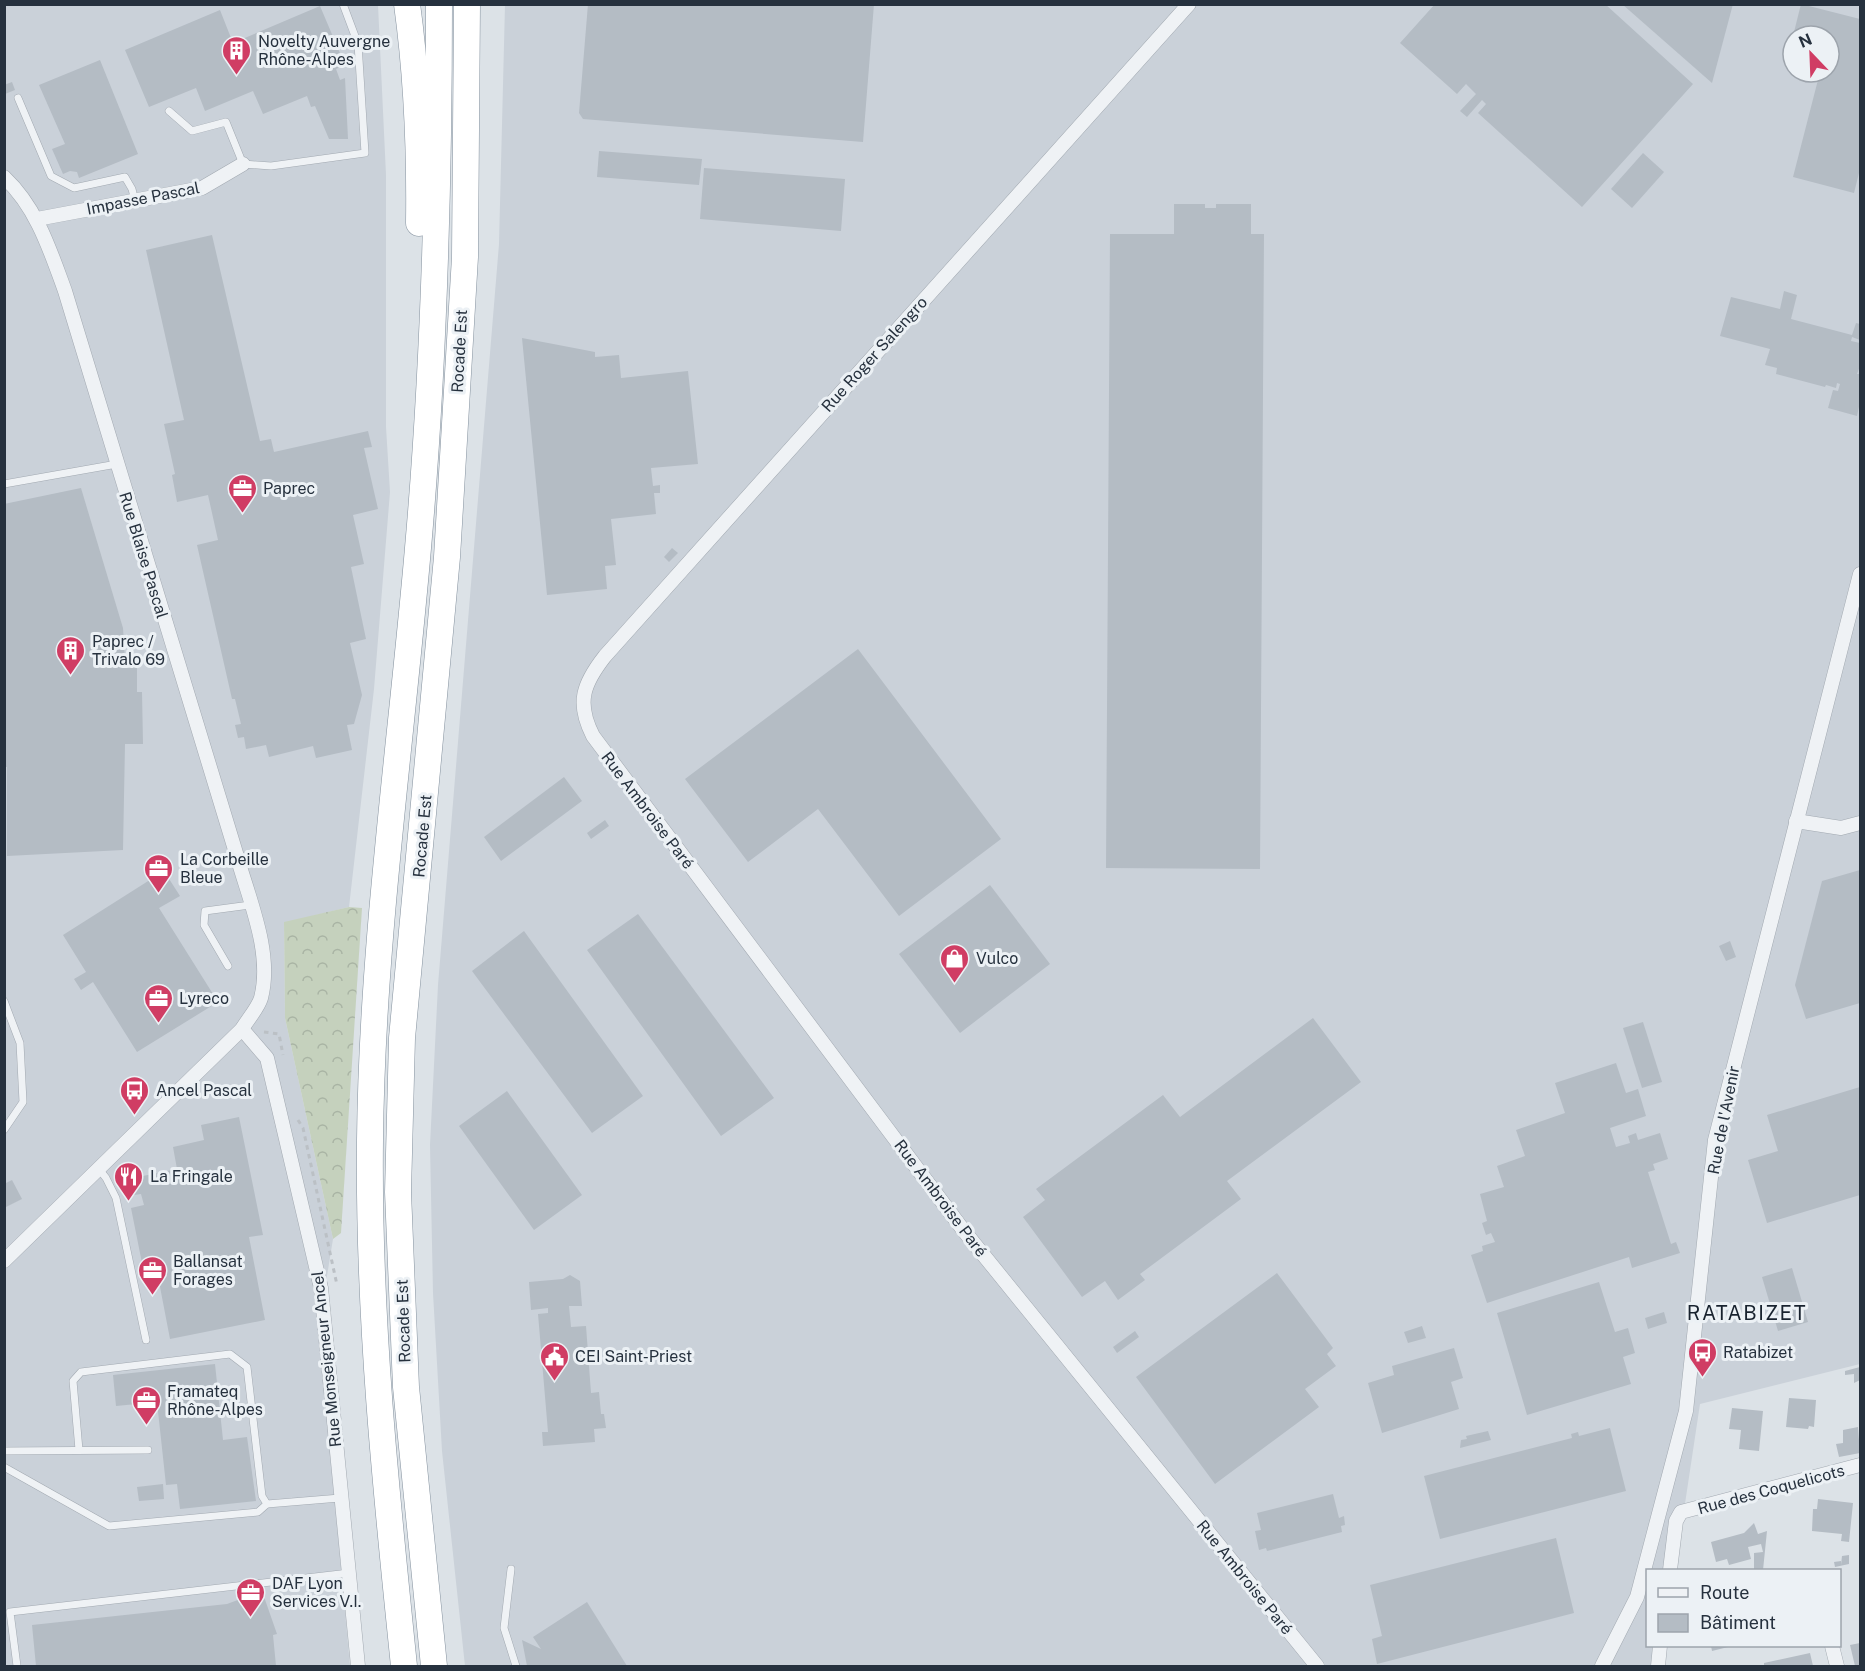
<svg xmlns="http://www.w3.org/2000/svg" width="1865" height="1671" font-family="'Public Sans',sans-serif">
<defs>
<pattern id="forest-crowns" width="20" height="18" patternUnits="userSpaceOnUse" patternTransform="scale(1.5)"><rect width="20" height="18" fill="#c5d1bd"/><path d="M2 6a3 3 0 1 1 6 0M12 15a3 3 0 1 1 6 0" fill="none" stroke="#a9b4a4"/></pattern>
</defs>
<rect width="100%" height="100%" fill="#dce2e7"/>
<!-- built -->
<g fill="#cad1d9" fill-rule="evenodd">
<path d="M5,5H378L386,175V427L390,492L374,689L349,907L284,923L285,1018L333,1239L319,1325L350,1666H5Z"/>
<path d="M505,5H1860V1364L1700,1404L1675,1570H1648V1646H1664L1661,1666H465L442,1451L433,1293L430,1145L438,985L499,244ZM1793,36H1829V72H1793Z"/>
</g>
<!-- forest -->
<path fill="url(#forest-crowns)" d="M349,907L362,908L341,1233L333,1239L285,1018L284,922Z"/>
<!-- building -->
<g fill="#b4bcc4">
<path d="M588,4H874L863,142L583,119L579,113Z"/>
<path d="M1435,4H1605L1693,84L1582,207L1478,113L1486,104L1482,100L1467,117L1460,111L1476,94L1466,84L1457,94L1400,43Z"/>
<path d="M1622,4H1733L1712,83Z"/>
<path d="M1801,4L1860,19V169L1854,193L1793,177L1820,72H1829V36H1793Z"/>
<path d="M320,6L345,65L336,69L340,80L345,78L348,139H329L315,106L311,107L307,96L263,114L253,91L205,111L196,88L149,107L125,50L220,10L233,43Z"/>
<path d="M1792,39H1793V66L1786,65Z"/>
<path d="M100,60L138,154L79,178L77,172L70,171L63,174L52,149L65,144L39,85Z"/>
<path d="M12,82L15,90L5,94L4,85Z"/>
<path d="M599,151L702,159L699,185L597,177Z"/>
<path d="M1643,153L1664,172L1632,208L1611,189Z"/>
<path d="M704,168L845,179L841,231L700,219Z"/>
<path d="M1174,204H1205V208H1216V204H1251V234H1264L1260,869L1106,868L1110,234H1174Z"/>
<path d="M212,235L260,441L271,439L274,452L368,431L372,447L364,448L378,509L353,515L364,564L351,567L366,639L350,643L362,695L354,724L347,725L352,750L316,758L313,746L269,757L266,745L246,749L244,737L238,738L235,725L241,724L235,699H232L197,545L218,540L208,495L177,502L172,475L175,474L164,424L184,420L146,250Z"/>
<path d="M1784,291L1797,295L1791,319L1852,335L1856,323L1860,324V340L1852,337L1851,341L1860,343V366L1857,374H1860V402L1857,416L1828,408L1833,390L1838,391L1840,384L1837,383L1836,388L1826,385L1825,387L1776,374L1777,368L1765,365L1770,349L1720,336L1731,297L1780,309Z"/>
<path d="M522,338L595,352V357L619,355L621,378L688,371L698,464L651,468L653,486L660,485V493H654L656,514L611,519L616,565L605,566L607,589L547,595Z"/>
<path d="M81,488L123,628L125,661H137V692H142L143,744H125L123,850L7,856V767H4V504Z"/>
<path d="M672,548L678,553L669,562L664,557Z"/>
<path d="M858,649L1001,839L899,916L818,809L748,862L685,779Z"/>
<path d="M564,777L582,801L501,861L484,837Z"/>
<path d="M605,820L609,826L591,839L587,833Z"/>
<path d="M1860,870V1003L1806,1019L1795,985L1822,881Z"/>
<path d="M164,871L180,896L159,908L218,1002L137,1052L93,982L81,990L74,979L86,972L63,935Z"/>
<path d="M990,885L1050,964L960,1033L899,954Z"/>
<path d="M638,914L774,1098L721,1136L587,950Z"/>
<path d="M524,931L643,1096L592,1133L472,971Z"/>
<path d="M1730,941L1736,957L1726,961L1719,946Z"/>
<path d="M1313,1018L1361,1082L1227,1181L1241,1199L1140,1274L1145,1280L1118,1300L1105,1281L1082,1297L1023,1217L1045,1200L1036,1189L1163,1095L1180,1117Z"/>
<path d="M1643,1022L1662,1082L1642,1088L1623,1028Z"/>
<path d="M1616,1063L1626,1093L1638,1089L1646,1116L1610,1128L1616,1147L1630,1143L1628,1136L1636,1133L1638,1140L1660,1133L1668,1159L1653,1164L1655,1170L1648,1172L1671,1244L1676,1242L1680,1253L1632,1268L1629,1257L1487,1303L1471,1255L1483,1251L1482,1246L1495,1242L1491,1233L1486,1235L1482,1223L1487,1221L1480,1194L1504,1187L1497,1166L1525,1156L1516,1130L1565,1113L1555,1083Z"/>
<path d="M1860,1087V1195L1767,1223L1748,1160L1778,1151L1767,1115Z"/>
<path d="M507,1091L582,1195L534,1230L459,1126Z"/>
<path d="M239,1117L263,1235L249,1237L265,1320L170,1339L156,1266L143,1268L131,1208L144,1205L141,1194L134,1195L132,1184L139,1183L138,1177L177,1169L173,1147L204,1140L201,1125Z"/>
<path d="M12,1180L22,1199L4,1208V1184Z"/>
<path d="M1792,1268L1808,1322L1778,1331L1762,1277Z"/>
<path d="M1277,1273L1333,1348L1327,1354L1336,1366L1305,1389L1319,1407L1215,1484L1136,1377Z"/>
<path d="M570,1275L580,1281L582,1306H569L571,1327L586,1326L591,1393L599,1392L601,1414H604L606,1428L594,1429L595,1442L543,1446L542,1432H548L538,1314L548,1313V1308L531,1310L529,1282L563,1279Z"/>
<path d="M1599,1282L1615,1332L1628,1328L1635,1353L1623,1357L1631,1384L1527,1415L1497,1313Z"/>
<path d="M1664,1312L1667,1323L1648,1329L1645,1318Z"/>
<path d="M1422,1326L1426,1338L1408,1343L1404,1332Z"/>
<path d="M1135,1331L1139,1337L1117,1353L1113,1347Z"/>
<path d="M1454,1348L1463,1378L1451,1382L1459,1409L1382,1433L1368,1383L1394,1375L1392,1366Z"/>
<path d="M215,1364L223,1440L247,1437L256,1501L180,1509L177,1484L166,1485L157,1402L116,1406L113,1375Z"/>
<path d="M1860,1367V1380L1854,1383V1374L1845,1375V1371Z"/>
<path d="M1789,1398L1816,1400L1814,1427L1809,1426L1808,1429L1786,1427Z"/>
<path d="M1732,1408L1763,1411L1759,1451L1739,1449L1741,1430L1729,1429Z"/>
<path d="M1858,1427L1860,1453L1839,1457L1836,1444L1843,1443V1430Z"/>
<path d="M1610,1428L1626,1491L1440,1539L1424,1476L1572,1438L1571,1434L1578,1432L1579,1436Z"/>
<path d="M1488,1431L1491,1440L1460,1448L1461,1440L1467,1439L1466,1436Z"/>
<path d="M163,1484L164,1499L139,1501L137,1487Z"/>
<path d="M1333,1494L1339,1518L1344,1516L1345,1525L1341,1526L1342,1532L1267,1551L1266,1548L1259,1550L1255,1531L1261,1530L1257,1513Z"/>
<path d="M1818,1499L1853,1503L1849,1542L1841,1541L1842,1534L1812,1531L1813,1509H1817Z"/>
<path d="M1754,1523L1758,1534L1767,1531L1763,1570L1754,1569V1553L1763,1552L1761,1544L1748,1547L1751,1559L1729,1565L1727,1559L1716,1562L1711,1542L1744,1533Z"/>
<path d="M1556,1538L1574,1613L1377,1664L1372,1639L1382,1636L1370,1585Z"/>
<path d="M1849,1555V1564L1835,1567L1834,1562L1841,1561V1565L1842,1556Z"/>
<path d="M262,1591L277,1634L273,1635L276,1666H36L32,1625L227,1604Z"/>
<path d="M587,1602L627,1666H527L522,1640L541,1649L533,1637Z"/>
<path d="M1860,1643V1666H1855L1850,1645Z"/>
<path d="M1711,1646H1732L1712,1651Z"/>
<path d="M1810,1653L1813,1666H1764V1663Z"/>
</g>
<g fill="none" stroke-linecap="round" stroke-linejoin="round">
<defs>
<g id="lane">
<path d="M18,98L51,176L74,188L125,177L132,189L135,201"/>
<path d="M169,111L192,131L226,122L243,164L271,166L365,153L358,44L343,4"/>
<path d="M4,484L117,464"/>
<path d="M228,966L204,925L205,911L250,905"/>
<path d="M4,1001L20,1043L23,1102L4,1130"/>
<path d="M99,1169L106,1178L116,1198L146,1340"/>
<path d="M4,1451L148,1450"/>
<path d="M4,1467L109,1526L258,1512L267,1504L262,1496L247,1367L230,1354L81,1372L73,1381L79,1450"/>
<path d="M267,1504L340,1498"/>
<path d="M511,1569L504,1628L516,1666"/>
<path d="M17,1666L10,1612L349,1573"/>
</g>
<g id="street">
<path d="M1189,4L605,656C583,684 576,703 593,736L964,1231L1317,1666"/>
<path d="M4,177C37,208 50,250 65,291L236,853C248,897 273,952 261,998C258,1008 248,1019 242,1029L4,1261"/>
<path d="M37,219L202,188L243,164"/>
<path d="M1796,821L1841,828L1860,823"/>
<path d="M242,1029L267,1058L321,1288L358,1666"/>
<path d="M1670,1570L1676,1521L1681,1512L1860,1465"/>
<path d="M1832,1646L1837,1666"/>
<path d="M1602,1666L1637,1597L1686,1411L1715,1140L1860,574"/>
<path d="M1658,1666L1660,1646"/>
</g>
<g id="highway">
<path d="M407,4C417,77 420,149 419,223"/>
<path d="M404,1666C386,1492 368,1317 370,1140C372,943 401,745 418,548C434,367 439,186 439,4"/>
<path d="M434,1666L406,1387L398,1192L402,1038L447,557L465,257L467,4"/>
</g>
</defs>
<!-- lane casing -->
<use href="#lane" stroke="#a2a9b1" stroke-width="8"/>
<!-- street casing -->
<use href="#street" stroke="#a2a9b1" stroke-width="15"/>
<!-- highway casing -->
<use href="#highway" stroke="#84919e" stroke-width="27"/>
<!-- path -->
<g stroke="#bbc0c5" stroke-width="3" stroke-dasharray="4.5 4.5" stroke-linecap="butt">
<path d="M264,1032L279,1034L283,1055"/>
<path d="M298,1120L303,1128L337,1285"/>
</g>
<!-- lane -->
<use href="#lane" stroke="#eff2f5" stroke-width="7"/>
<!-- street -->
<use href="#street" stroke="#eff2f5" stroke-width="14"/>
<!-- highway -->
<use href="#highway" stroke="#fff" stroke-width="26"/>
</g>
<!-- icons -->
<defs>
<symbol id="building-pin" viewBox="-11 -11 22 30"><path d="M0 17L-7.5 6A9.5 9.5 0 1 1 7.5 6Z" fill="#d03d64" stroke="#ecf1f5"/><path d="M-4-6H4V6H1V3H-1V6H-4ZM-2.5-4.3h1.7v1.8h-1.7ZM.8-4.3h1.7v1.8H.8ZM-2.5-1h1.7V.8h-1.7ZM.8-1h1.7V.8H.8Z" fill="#fff"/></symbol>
<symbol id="office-pin" viewBox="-11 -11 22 30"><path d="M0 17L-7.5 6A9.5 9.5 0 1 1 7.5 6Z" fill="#d03d64" stroke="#ecf1f5"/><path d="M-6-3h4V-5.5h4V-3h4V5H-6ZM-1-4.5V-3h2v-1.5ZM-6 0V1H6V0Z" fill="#fff"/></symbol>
<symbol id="shop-pin" viewBox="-11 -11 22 30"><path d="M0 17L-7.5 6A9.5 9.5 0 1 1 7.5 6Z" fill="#d03d64" stroke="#ecf1f5"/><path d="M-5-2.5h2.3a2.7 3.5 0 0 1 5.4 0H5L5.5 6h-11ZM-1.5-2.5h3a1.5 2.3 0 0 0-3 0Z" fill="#fff"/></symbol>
<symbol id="bus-pin" viewBox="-11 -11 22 30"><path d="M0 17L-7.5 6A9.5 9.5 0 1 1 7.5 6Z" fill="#d03d64" stroke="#ecf1f5"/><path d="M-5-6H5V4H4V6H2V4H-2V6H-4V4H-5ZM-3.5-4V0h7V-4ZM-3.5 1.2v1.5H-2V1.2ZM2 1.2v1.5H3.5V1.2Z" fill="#fff"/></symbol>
<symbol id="restaurant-pin" viewBox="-11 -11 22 30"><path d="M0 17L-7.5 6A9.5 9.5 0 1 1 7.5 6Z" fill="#d03d64" stroke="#ecf1f5"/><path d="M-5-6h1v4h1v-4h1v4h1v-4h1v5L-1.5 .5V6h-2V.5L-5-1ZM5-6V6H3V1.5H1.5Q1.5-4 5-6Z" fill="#fff"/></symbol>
<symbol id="civic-pin" viewBox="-11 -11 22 30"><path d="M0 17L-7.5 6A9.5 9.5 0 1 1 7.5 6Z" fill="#d03d64" stroke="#ecf1f5"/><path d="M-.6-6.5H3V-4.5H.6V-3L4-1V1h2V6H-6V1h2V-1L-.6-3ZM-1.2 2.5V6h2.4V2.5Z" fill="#fff"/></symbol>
</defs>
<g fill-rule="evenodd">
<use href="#building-pin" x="220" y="34" width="33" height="45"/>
<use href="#office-pin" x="226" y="472" width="33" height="45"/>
<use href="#building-pin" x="54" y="634" width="33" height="45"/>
<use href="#office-pin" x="142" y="852" width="33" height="45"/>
<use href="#shop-pin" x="938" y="942" width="33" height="45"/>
<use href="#office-pin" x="142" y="982" width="33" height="45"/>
<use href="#bus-pin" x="118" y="1074" width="33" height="45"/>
<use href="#restaurant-pin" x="112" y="1160" width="33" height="45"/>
<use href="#office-pin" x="136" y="1254" width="33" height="45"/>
<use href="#bus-pin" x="1686" y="1336" width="33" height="45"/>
<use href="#civic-pin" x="538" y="1340" width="33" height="45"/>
<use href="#office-pin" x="130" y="1384" width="33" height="45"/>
<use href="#office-pin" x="234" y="1576" width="33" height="45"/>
</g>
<g text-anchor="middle" stroke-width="6" stroke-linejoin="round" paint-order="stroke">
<!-- poi labels -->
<g font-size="16" fill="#26313e" stroke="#ecf1f5" text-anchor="start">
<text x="258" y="47">Novelty Auvergne<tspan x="258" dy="18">Rhône-Alpes</tspan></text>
<text x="263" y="494">Paprec</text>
<text x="92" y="647">Paprec /<tspan x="92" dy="18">Trivalo 69</tspan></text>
<text x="180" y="865">La Corbeille<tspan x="180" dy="18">Bleue</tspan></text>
<text x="976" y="964">Vulco</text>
<text x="179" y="1004">Lyreco</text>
<text x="156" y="1096">Ancel Pascal</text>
<text x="150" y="1182">La Fringale</text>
<text x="173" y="1267">Ballansat<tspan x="173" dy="18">Forages</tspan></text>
<text x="1723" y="1358">Ratabizet</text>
<text x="575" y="1362">CEI Saint-Priest</text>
<text x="167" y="1397">Framateq<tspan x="167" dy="18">Rhône-Alpes</tspan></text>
<text x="272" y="1589">DAF Lyon<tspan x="272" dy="18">Services V.I.</tspan></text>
</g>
<!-- street labels -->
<g font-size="16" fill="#26313e" stroke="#ecf1f5">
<text transform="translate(143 198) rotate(-11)" y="6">Impasse Pascal</text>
<text transform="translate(459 351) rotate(-87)" y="6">Rocade Est</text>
<text transform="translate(874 354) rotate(-48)" y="6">Rue Roger Salengro</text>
<text transform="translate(144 555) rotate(73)" y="6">Rue Blaise Pascal</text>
<text transform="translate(648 810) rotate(53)" y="6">Rue Ambroise Paré</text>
<text transform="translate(422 836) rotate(-85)" y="6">Rocade Est</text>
<text transform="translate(1723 1120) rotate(-79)" y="6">Rue de l'Avenir</text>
<text transform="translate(941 1198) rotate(53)" y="6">Rue Ambroise Paré</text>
<text transform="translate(403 1321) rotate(-92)" y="6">Rocade Est</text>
<text transform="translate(326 1359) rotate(-96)" y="6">Rue Monseigneur Ancel</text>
<text transform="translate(1771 1489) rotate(-15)" y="6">Rue des Coquelicots</text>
<text transform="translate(1245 1577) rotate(51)" y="6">Rue Ambroise Paré</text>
</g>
<!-- quarter labels -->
<g font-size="20" letter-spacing="1.5" fill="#18222e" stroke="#ecf1f5">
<text x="1747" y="1320">RATABIZET</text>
</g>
</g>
<!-- border -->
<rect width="1865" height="1671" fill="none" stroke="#26313e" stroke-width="12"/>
<!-- legend -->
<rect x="1646" y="1569" width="195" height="78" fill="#ecf1f5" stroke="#9da4ac" stroke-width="1.5"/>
<rect x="1658" y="1588" width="30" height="9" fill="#eff2f5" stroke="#9da4ac" stroke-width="1.5"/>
<text x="1700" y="1599" font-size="18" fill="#26313e">Route</text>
<rect x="1658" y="1614" width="30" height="18" fill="#b4bcc4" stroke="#9da4ac" stroke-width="1.5"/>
<text x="1700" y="1629" font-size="18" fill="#26313e">Bâtiment</text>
<!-- north arrow -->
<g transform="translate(1811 54) rotate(337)"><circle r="28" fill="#ecf1f5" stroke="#9da4ac" stroke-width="1.5"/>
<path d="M0-4.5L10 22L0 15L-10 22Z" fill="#d03d64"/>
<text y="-9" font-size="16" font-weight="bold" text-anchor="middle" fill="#26313e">N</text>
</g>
</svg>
